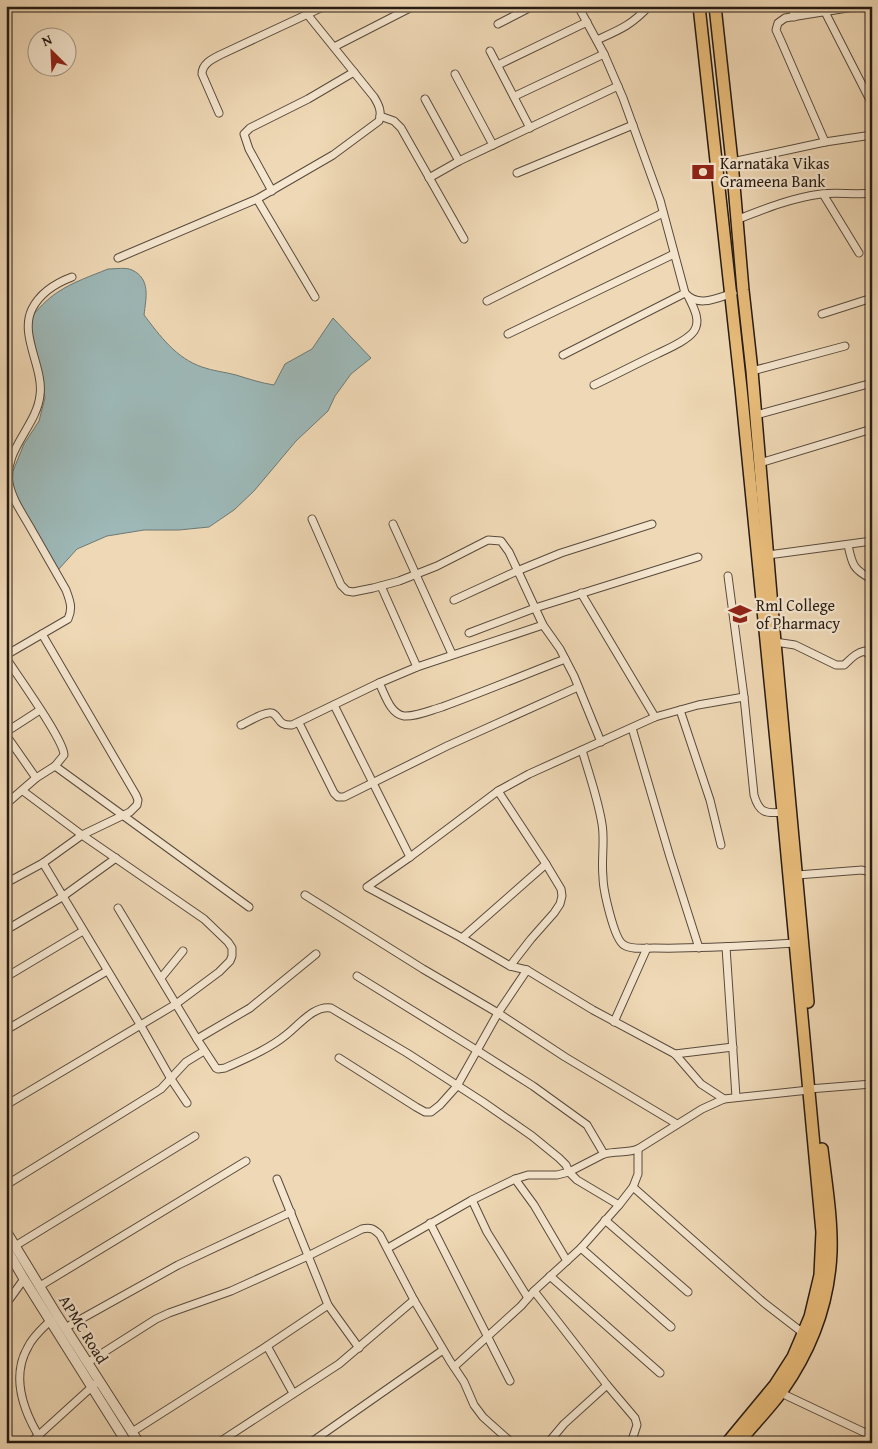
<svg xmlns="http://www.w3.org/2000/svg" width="878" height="1449" font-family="'Gentium Book Plus',serif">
<rect width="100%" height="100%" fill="#efd8b5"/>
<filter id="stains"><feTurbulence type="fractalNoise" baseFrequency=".004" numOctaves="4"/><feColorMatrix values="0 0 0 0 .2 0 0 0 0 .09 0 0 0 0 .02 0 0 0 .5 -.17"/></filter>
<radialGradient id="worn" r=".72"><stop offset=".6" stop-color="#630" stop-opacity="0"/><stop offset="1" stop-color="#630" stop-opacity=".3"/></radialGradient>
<!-- water -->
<path fill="#9db8b7" stroke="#6d7975" d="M108,269C115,269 126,267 132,270C151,279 146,298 144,315C160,336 176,358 202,367C213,371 225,372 236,375C249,379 261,383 274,385L285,364L312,349L333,318L371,358L351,374L335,396L328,411L296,441L254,491L234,510L209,527L179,530H144L107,536L77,549L58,570L12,495L13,471L24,444L39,421L45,398L41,373L34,354L29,320C37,310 47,299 58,292C73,282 91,276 108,269Z"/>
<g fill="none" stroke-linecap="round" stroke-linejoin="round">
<defs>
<g id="minor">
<path d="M578,6L604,54L623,98L660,200L685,293C698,308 717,298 733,293"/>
<path d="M793,6L794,17"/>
<path d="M825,12L872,104"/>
<path d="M498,24L533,6"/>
<path d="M597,40C619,30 632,25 649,6"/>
<path d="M334,47L414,6"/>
<path d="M490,51L530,128"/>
<path d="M498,65L587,22"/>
<path d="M455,74L493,145"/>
<path d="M515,96L604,54"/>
<path d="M425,99L459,161"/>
<path d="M219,113L202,74C202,64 212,59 220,55L325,6"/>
<path d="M380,116L394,121L401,128L464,239"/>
<path d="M825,142L781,41L776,30L778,23L785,18L860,6"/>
<path d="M732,162L825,142L872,135"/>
<path d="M517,173L633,125"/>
<path d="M429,178L459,161L618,86"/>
<path d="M272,191L249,149L244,134L250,128L308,99L354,72"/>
<path d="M823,194L859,253"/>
<path d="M257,199L315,297"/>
<path d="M736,220C764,209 791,198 821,194C838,192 855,195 872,193"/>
<path d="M118,258L257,199L333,155L379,121C382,112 379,105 374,97L307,14"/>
<path d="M487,301L663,213"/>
<path d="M822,314L872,298"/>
<path d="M508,334L674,254"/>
<path d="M563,355L685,293"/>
<path d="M752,371L845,346"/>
<path d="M594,385C615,375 636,364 657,354C667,349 687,341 694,331C701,321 694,308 689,298"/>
<path d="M756,415L872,383"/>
<path d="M760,463L872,429"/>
<path d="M312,519L341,585L347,591L353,592L373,588L399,581L437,566L488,540L501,541L509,552L543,625L560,649L574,676L601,742"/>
<path d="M393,524L452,654"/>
<path d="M848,545C852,564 853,570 872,579"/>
<path d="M768,555L872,541"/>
<path d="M728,576L744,697L754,795C759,813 766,814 783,812"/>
<path d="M381,586L417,667"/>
<path d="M581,593L655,717"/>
<path d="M454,600L517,571L561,553L652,524"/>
<path d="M469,633L535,608L698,557"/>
<path d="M775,642L795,645L836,665H844C851,659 855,653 865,651L872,657"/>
<path d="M6,655L68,619C73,608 70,601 66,590C54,569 42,548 30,527C22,513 12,499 9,483C3,450 37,426 40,395C44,368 19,335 32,309C40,293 56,283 72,277"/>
<path d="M6,658C17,675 64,740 64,755L55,766L36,778L6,804"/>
<path d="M379,683C385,694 390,714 404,716C416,717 431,710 442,707C483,692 524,675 565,659"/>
<path d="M334,705L410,857"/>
<path d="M680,710L710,800L721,845"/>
<path d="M299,723L334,793L338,797H344L447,746L578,687"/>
<path d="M241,725C248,722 265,711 272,713C280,716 277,726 292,725L379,683L417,667L543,625"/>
<path d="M632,728L670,857L699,948"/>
<path d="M6,732L40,710"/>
<path d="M6,735L36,778"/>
<path d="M582,750C589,774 598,799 602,824C605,841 601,860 603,877C603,889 614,940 624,945C632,950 645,948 654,948C701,949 748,946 795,943"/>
<path d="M55,766L249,907"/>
<path d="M498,791L546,864L561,889L562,896L560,904L554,913L531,939L510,966"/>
<path d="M43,863L141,1026L171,1079L187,1103"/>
<path d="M797,875L862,870L869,872L872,874"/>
<path d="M6,883L43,863L82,835L130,812L137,805L138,800L136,795L42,634"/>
<path d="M305,895L423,969L498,1013L565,1057L677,1124"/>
<path d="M118,908L197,1039L216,1068L218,1069L225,1068C245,1059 269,1049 286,1035C299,1025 314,1005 331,1008L407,1053L483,1102L532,1136L559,1158L566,1165L569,1172L577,1180L619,1205"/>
<path d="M6,930L62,897L116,858"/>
<path d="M462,938L546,864"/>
<path d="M726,947L736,1097"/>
<path d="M357,976L478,1051L533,1086L587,1125L604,1154C616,1151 628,1153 638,1149L702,1109L724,1099L809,1090"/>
<path d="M6,977L83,931"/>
<path d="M161,978L183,951"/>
<path d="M614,1022L647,948"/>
<path d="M6,1030L107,971"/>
<path d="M197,1039L250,1008L316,954"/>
<path d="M675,1054L733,1047"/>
<path d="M339,1058L416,1107L425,1112H431L440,1105L457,1086L498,1013L527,970"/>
<path d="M809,1089L872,1084"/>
<path d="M724,1099L701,1084L675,1054L593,1010L527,970L510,966L462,938L367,887L410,857L498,791L529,774L655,717L698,705L744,697"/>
<path d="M6,1105L176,1004L219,972L230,961L232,956V948L228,942L204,919L82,835L23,791"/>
<path d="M277,1179L328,1305L359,1348"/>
<path d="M515,1179L528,1175H557L569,1172L604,1154"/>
<path d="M6,1185L161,1089L186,1062L204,1051"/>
<path d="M633,1187L763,1302L803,1333"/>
<path d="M472,1200L487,1232L528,1298"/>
<path d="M605,1220L688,1292"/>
<path d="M430,1223L510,1381"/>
<path d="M15,1246L195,1136"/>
<path d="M388,1248L472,1200L515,1179L534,1205L567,1261"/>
<path d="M581,1248L671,1327"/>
<path d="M550,1276L660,1373"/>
<path d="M40,1286L246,1161"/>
<path d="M534,1291L607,1385L635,1418L637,1425L631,1443"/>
<path d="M6,1304L24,1279"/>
<path d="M65,1328L178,1265L291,1212"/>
<path d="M267,1346L293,1393"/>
<path d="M87,1363L156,1319L169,1313L231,1291L308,1256L362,1229C371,1227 374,1229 380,1235L414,1300L450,1361L464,1382L474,1405L483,1417L512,1443"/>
<path d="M454,1367L521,1306L534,1291L581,1248L619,1205L633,1187L638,1174V1149"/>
<path d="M781,1393L872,1436"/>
<path d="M132,1432L267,1346L328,1305"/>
<path d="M30,1443L95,1384"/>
<path d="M43,1443C25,1415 10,1378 28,1347C33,1336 43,1328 51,1320"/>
<path d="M218,1443L339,1364L414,1300"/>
<path d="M310,1443L443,1350"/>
<path d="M548,1443L564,1424L607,1385"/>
</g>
<g id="tertiary">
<path d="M6,1231L57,1315L139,1443"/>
<path d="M6,1248L24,1279L127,1443"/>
</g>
<g id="primary">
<path d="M699,6L741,388L783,812L822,1232L820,1275L810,1317L799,1343L793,1357L775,1385L727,1443"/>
<path d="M715,6L732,162L743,290L752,371L775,642L808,1002"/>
<path d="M738,1443C752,1426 769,1409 782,1391C811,1350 829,1302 831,1252C832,1218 826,1183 822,1149"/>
</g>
</defs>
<!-- minor casing -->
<use href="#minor" stroke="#584a3c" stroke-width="9"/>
<!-- tertiary casing -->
<use href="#tertiary" stroke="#584a3c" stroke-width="11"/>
<!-- primary casing -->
<use href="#primary" stroke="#261b13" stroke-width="14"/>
<!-- minor -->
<use href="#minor" stroke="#f5e6cf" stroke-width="7"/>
<!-- tertiary -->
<use href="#tertiary" stroke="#f5e6cf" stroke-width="9"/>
<!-- primary -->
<use href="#primary" stroke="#e8bc7a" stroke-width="11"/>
</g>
<!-- icons -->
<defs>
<symbol id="bank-bare" viewBox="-9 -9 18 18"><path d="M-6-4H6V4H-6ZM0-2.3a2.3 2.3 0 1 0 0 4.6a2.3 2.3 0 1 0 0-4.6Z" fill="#8f2418" stroke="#f5e6cf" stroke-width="2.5" paint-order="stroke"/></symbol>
<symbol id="university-bare" viewBox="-9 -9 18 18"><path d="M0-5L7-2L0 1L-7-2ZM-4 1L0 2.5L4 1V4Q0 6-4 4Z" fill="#8f2418" stroke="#f5e6cf" stroke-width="2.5" paint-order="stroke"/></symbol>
</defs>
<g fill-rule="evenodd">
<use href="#bank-bare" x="687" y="156" width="32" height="32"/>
<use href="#university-bare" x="724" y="598" width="32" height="32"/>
</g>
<g text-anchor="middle" stroke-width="4.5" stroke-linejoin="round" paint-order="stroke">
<!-- poi labels -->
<g font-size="16" fill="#261b13" stroke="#f5e6cf" text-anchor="start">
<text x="720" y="169">Karnataka Vikas<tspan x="720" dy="18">Grameena Bank</tspan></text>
<text x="756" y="611">Rml College<tspan x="756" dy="18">of Pharmacy</tspan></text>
</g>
<!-- street labels -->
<g font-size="16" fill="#261b13" stroke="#f5e6cf">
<text transform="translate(84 1329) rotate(58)" y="6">APMC Road</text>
</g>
</g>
<!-- margin -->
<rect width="878" height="1449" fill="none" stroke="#efd8b5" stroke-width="25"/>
<rect x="8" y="8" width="863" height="1434" fill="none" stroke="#261b13" stroke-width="2.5"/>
<rect x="12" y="12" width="853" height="1424" fill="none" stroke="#261b13"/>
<!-- north arrow -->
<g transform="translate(52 52) rotate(336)"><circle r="24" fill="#f5e6cf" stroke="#a29584"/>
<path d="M0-4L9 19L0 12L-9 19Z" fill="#8f2418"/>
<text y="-8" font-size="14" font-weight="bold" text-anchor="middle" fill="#261b13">N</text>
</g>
<rect width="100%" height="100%" filter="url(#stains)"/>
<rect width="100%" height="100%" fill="url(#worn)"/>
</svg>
